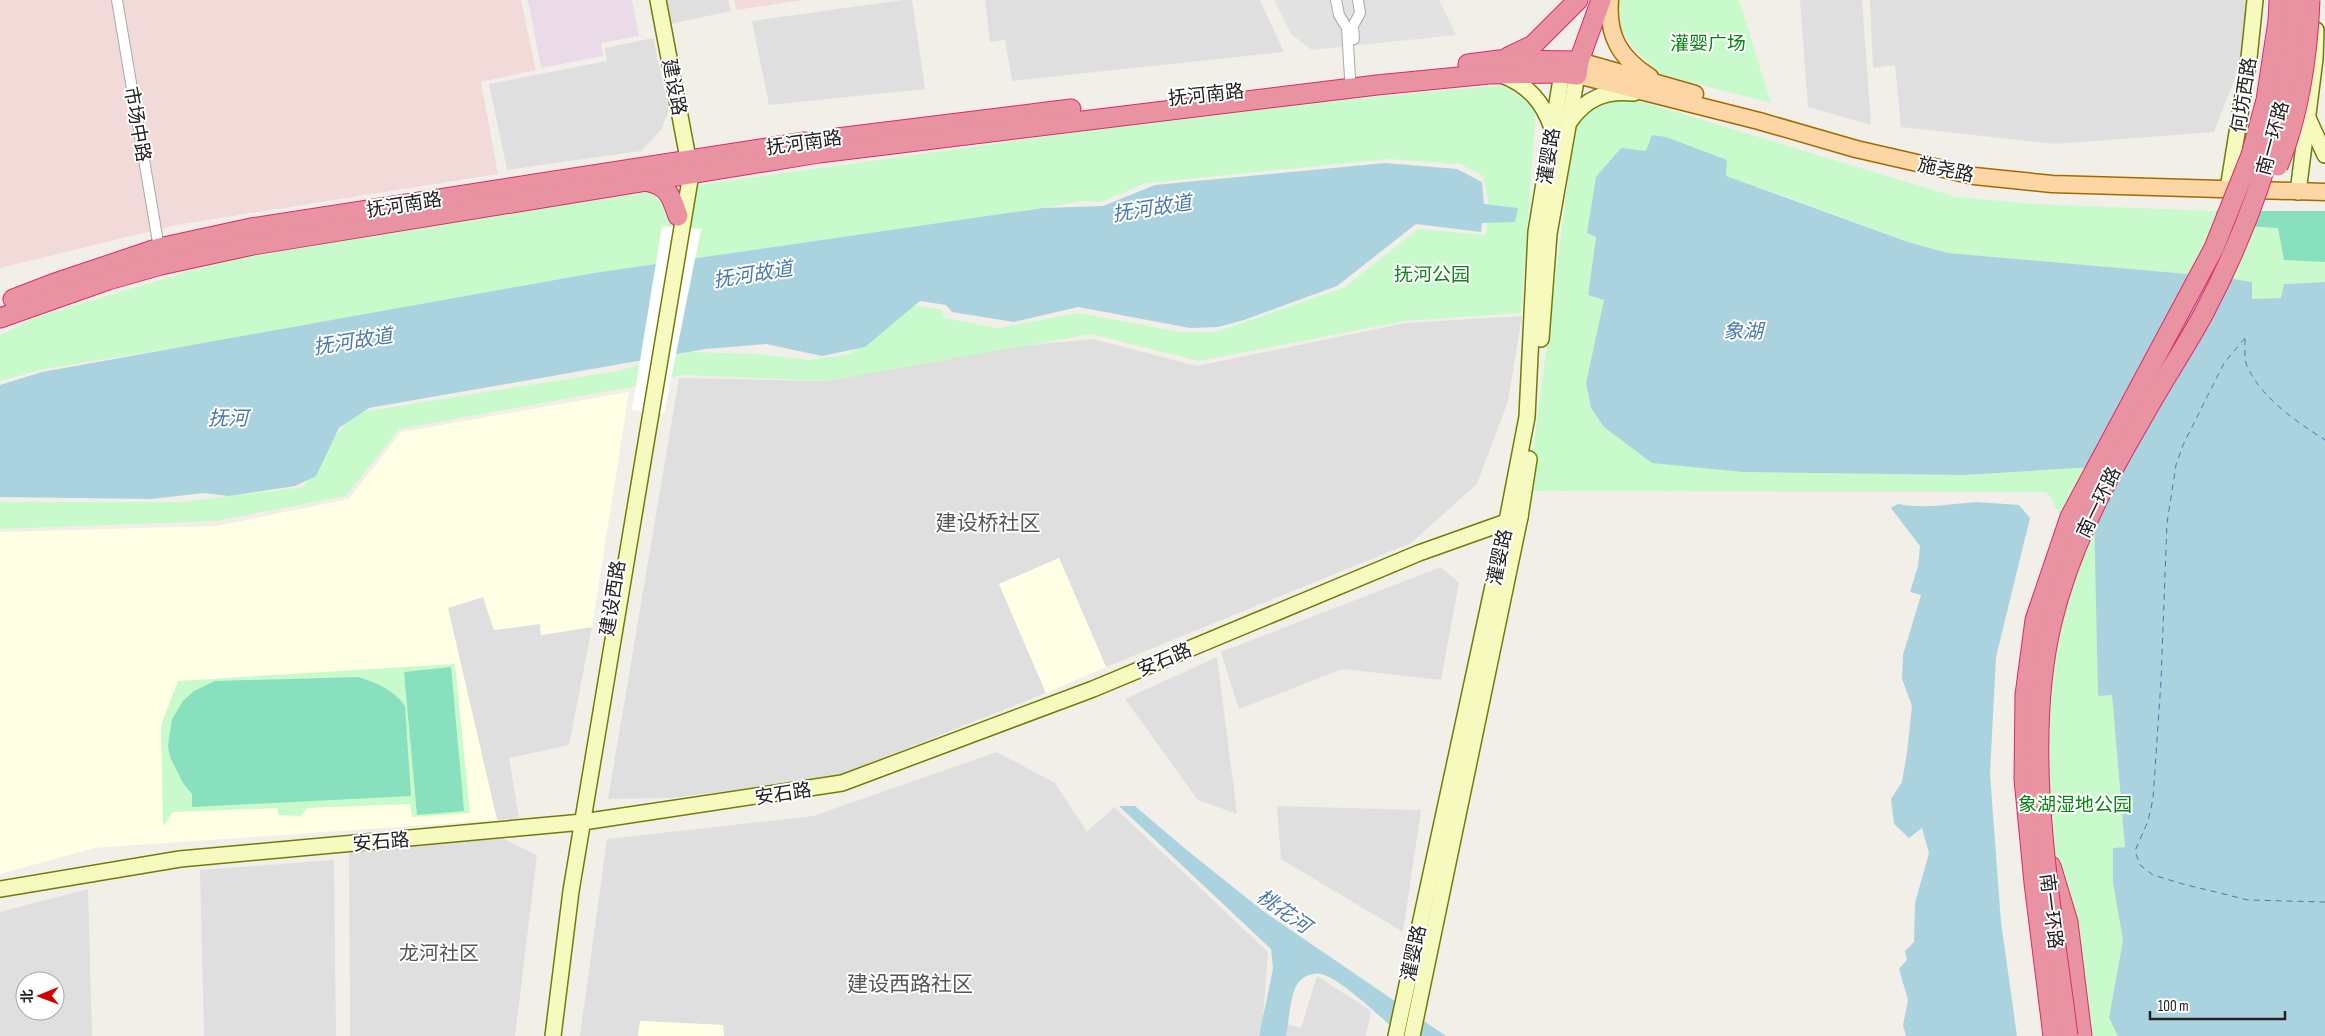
<svg xmlns="http://www.w3.org/2000/svg" width="2325" height="1036" font-family="'Sofia Sans Condensed','Noto Sans SC',sans-serif">
<rect width="100%" height="100%" fill="#f2efe9"/>
<!-- residential -->
<g fill="#e0dfdf" fill-rule="evenodd">
<path d="M665,0H728L731,11L670,24Z"/>
<path d="M903,0H912L925,89L769,105L752,21Z"/>
<path d="M985,0H1260L1284,52L1012,81L1005,40L990,42Z"/>
<path d="M1800,0H1862L1871,125L1808,107Z"/>
<path d="M1870,0H2249L2246,50L2214,132L2055,144L1901,127L1895,65L1873,68Z"/>
<path d="M653,38L669,110L661,130L641,151L507,170L489,84L607,61L605,48Z"/>
<path d="M1522,316L1508,401L1477,484L1411,543L1106,667L1059,558L999,584L1046,693L832,778L671,798L608,799L679,378L828,381L967,351L1093,339L1197,366L1405,323Z"/>
<path d="M1441,567L1459,583L1441,680L1343,669L1239,709L1221,652Z"/>
<path d="M483,597L494,630L540,624L541,635L592,627L569,745L509,758L519,818L497,820L447,608Z"/>
<path d="M1217,657L1237,814L1198,800L1125,699Z"/>
<path d="M997,752L1055,783L1087,832L1114,807L1268,952L1263,1017L1301,1028L1317,976L1371,1011L1366,1036H1278L1259,1031L1258,1036H724L723,1025L640,1021L638,1036H580L607,839L813,816Z"/>
<path d="M1277,806L1421,810L1403,932L1281,859Z"/>
<path d="M501,838L537,855L515,1036H350L349,850Z"/>
<path d="M334,860L336,1036H204L200,870Z"/>
<path d="M88,889L92,1036H0V912ZM25,981H55V1011H25Z"/>
</g>
<!-- commercial -->
<g fill="#f2dad9">
<path d="M0,0H521L536,70L481,82L498,174L176,225L0,268Z"/>
<path d="M734,0H802L737,10Z"/>
</g>
<!-- industrial -->
<path fill="#ebdbe8" d="M528,0H632L639,36L601,43L603,56L541,68Z"/>
<!-- education -->
<g fill="#ffffe5">
<path d="M629,392L592,627L541,635L540,624L494,630L483,597L448,608L497,820L94,848L0,874V532L216,526L349,499L401,432Z"/>
<path d="M1059,558L1106,667L1046,693L999,584Z"/>
<path d="M640,1021L723,1025L724,1036H638Z"/>
</g>
<!-- park -->
<g fill="#c8facc">
<path d="M1618,0H1739L1771,103L1662,75L1635,50L1622,31Z"/>
<path d="M1502,85L1536,108L1521,313L1405,321L1199,361L1091,334L828,381L682,375L631,387L399,429L346,496L215,521L0,529V502H182L304,487L319,455L355,413L617,371L690,352L757,354L809,360L850,354L908,304L942,310L944,318L997,328L1079,313L1181,332H1216L1345,287L1418,229L1486,235L1488,201L1483,176L1460,164L1388,159L1146,183L1101,202L1084,201L44,369L0,381V335L36,317L227,260L547,206L1245,109Z"/>
<path d="M1620,99L1643,102L1956,197L2034,204L2215,211H2325V282L2284,284L2281,298L2252,299V282L2222,277L1948,253L1908,242L1790,198L1646,151L1591,214L1587,233L1596,236L1588,295L1604,300L1586,383L1591,408L1604,427L1652,462L1743,472L1964,475L2094,467L2098,696L2112,694L2125,847L2113,849V883L2123,940L2109,1018L2118,1036H2057L2027,774L2070,535L2050,497L2045,492L1528,491L1575,126C1589,107 1597,103 1620,99Z"/>
<path d="M455,664L470,813L412,817L410,804L307,808L301,816L278,815V808L173,812L163,826L161,725L178,681Z"/>
</g>
<!-- pitch -->
<g fill="#88e0be">
<path d="M2216,211H2325V262L2284,260L2278,228L2216,224Z"/>
<path d="M451,667L464,811L417,815L404,672Z"/>
<path d="M358,677C377,683 393,689 405,706L411,796L192,807V794L183,783L170,757L168,746L172,719L183,701L194,691L215,681Z"/>
</g>
<!-- parking -->
<path fill="#e2e2e2" d="M1274,0H1439L1456,35L1312,50L1291,34Z"/>
<!-- water -->
<g fill="#aad3df">
<path d="M1652,135L1666,137L1727,160L1726,176L1908,242L1948,253L2222,277L2252,282V299L2281,298L2284,284L2325,282V1036H2118L2109,1018L2123,940L2113,883V848L2125,847L2112,695L2098,696L2093,467L1964,475L1743,472L1652,463L1604,427L1591,408L1586,383L1604,300L1588,295L1596,237L1587,233L1596,177L1621,148L1646,151Z"/>
<path d="M1385,163L1457,169L1482,182L1484,204L1518,208L1515,222L1482,223L1481,232L1416,224L1337,286L1244,320L1218,327L1190,328L1078,307L1014,322L952,312L946,305L920,301L865,347L822,356L766,344L706,349L369,408L339,428L316,476L295,486L229,496L203,493L151,499L0,497V385L42,372L594,273L1043,208L1103,206L1155,185Z"/>
<path d="M1977,502L2019,505L2030,518L1996,657L1990,774L2001,922L2017,1036H1906L1903,1025L1908,1000L1899,969L1907,960L1905,951L1914,942L1915,903L1929,853L1922,828L1909,838L1894,824L1891,799L1902,782L1907,753L1912,706L1902,679L1903,655L1921,595L1910,592L1918,566L1920,546L1891,508L1898,504C1924,509 1950,504 1977,502Z"/>
<path d="M1119,806H1135L1183,847L1263,911L1446,1036H1402C1386,1022 1341,979 1322,974C1314,972 1303,976 1298,983C1290,994 1289,1022 1286,1036H1259L1273,969L1271,949Z"/>
</g>
<!-- pier -->
<path fill="#fff" d="M662,226L701,229L664,414L632,410Z"/>
<g fill="none" stroke-linecap="round" stroke-linejoin="round">
<!-- ferry -->
<g stroke="#4a7aab" stroke-width="1" stroke-dasharray="6 5" stroke-linecap="butt">
<path d="M2245,338L2224,363L2183,445L2176,465L2167,523L2161,681L2153,799L2148,821L2135,851L2140,865L2153,875L2183,884L2248,900L2325,902"/>
<path d="M2245,339C2245,347 2244,359 2247,366C2262,399 2296,421 2325,440"/>
</g>
<defs>
<g id="street">
<path d="M117,0L159,248"/>
<path d="M1336,0L1339,15L1347,28L1350,78"/>
<path d="M1354,39L1353,26L1360,13L1358,0"/>
</g>
<g id="secondary">
<path d="M1502,75C1528,85 1543,102 1552,128"/>
<path d="M2308,118L2325,155"/>
<path d="M1570,121C1586,98 1606,90 1634,93"/>
<path d="M2228,189L2249,58L2255,0"/>
<path d="M2298,192L2315,59L2316,30"/>
<path d="M1541,339L1549,234L1577,75"/>
<path d="M0,889L180,859L583,822L842,783L1093,689L1419,553L1520,517"/>
<path d="M553,1036L571,891L691,174L658,0"/>
<path d="M1396,1036L1507,521L1527,417L1536,232L1562,73"/>
<path d="M1412,1036L1520,517L1529,459"/>
</g>
<g id="primary">
<path d="M1610,0C1607,36 1620,58 1650,77"/>
<path d="M1579,61L1695,94"/>
<path d="M1577,75L1759,121L1856,149L1974,176L2052,184L2325,192"/>
</g>
<g id="highway">
<path d="M1508,57L1533,45L1578,0"/>
<path d="M1468,64L1499,60L1579,61"/>
<path d="M837,138L1071,109"/>
<path d="M646,181C669,186 671,196 678,216"/>
<path d="M13,299L52,284L159,248L251,228L805,142"/>
<path d="M0,318L108,280L161,265L253,245L819,153L1377,85L1489,74L1562,73L1577,75L1579,61L1601,0"/>
<path d="M2051,866L2068,922L2082,1036"/>
</g>
</defs>
<!-- street casing -->
<use href="#street" stroke="#a9a9a9" stroke-width="12"/>
<!-- secondary casing -->
<use href="#secondary" stroke="#707d05" stroke-width="18"/>
<!-- primary casing -->
<use href="#primary" stroke="#a06b00" stroke-width="19"/>
<!-- highway casing -->
<use href="#highway" stroke="#dc2a67" stroke-width="21"/>
<!-- street -->
<use href="#street" stroke="#fff" stroke-width="10"/>
<!-- secondary -->
<use href="#secondary" stroke="#f7fabf" stroke-width="15"/>
<!-- primary -->
<use href="#primary" stroke="#fcd6a4" stroke-width="16"/>
<!-- highway -->
<use href="#highway" stroke="#e892a2" stroke-width="19"/>
<defs>
<g id="highway-bridge">
<path d="M2278,166C2299,117 2308,53 2310,0"/>
<path d="M2053,1036L2034,883L2024,779L2025,695L2035,620L2070,517L2214,248L2251,155L2266,100L2278,21L2279,0"/>
<path d="M2068,1036C2052,906 2021,750 2052,622C2069,551 2103,485 2140,422C2160,385 2184,350 2204,313C2255,216 2290,110 2296,0"/>
</g>
</defs>
<!-- highway-bridge casing -->
<use href="#highway-bridge" stroke="#dc2a67" stroke-width="21" stroke-linecap="butt"/>
<!-- highway-bridge -->
<use href="#highway-bridge" stroke="#e892a2" stroke-width="19"/>
</g>
<g text-anchor="middle" stroke-width="4" stroke-linejoin="round" paint-order="stroke">
<!-- park labels -->
<g font-size="19" fill="#0c8416" stroke="#fff">
<text x="1708" y="50">灌婴广场</text>
<text x="1432" y="281">抚河公园</text>
<text x="2075" y="811">象湖湿地公园</text>
</g>
<!-- street labels -->
<g font-size="19" fill="#222" stroke="#fff">
<text transform="translate(675 87) rotate(79)" y="7">建设路</text>
<text transform="translate(1206 94) rotate(-6)" y="7">抚河南路</text>
<text transform="translate(2243 95) rotate(-81)" y="7">何坊西路</text>
<text transform="translate(138 124) rotate(80)" y="7">市场中路</text>
<text transform="translate(2272 138) rotate(-75)" y="7">南一环路</text>
<text transform="translate(804 142) rotate(-8)" y="7">抚河南路</text>
<text transform="translate(1548 156) rotate(-81)" y="7">灌婴路</text>
<text transform="translate(1946 169) rotate(12)" y="7">施尧路</text>
<text transform="translate(404 204) rotate(-9)" y="7">抚河南路</text>
<text transform="translate(2098 502) rotate(-64)" y="7">南一环路</text>
<text transform="translate(1499 557) rotate(-78)" y="7">灌婴路</text>
<text transform="translate(612 598) rotate(-81)" y="7">建设西路</text>
<text transform="translate(1164 659) rotate(-23)" y="7">安石路</text>
<text transform="translate(783 793) rotate(-9)" y="7">安石路</text>
<text transform="translate(381 841) rotate(-5)" y="7">安石路</text>
<text transform="translate(2052 911) rotate(83)" y="7">南一环路</text>
<text transform="translate(1413 953) rotate(-78)" y="7">灌婴路</text>
</g>
<!-- water labels -->
<g font-size="20" font-style="italic" fill="#4a7aab" stroke="#fff">
<text transform="translate(1152 208) rotate(-9)" y="7">抚河故道</text>
<text transform="translate(753 274) rotate(-9)" y="7">抚河故道</text>
<text x="1743" y="338">象湖</text>
<text transform="translate(353 341) rotate(-9)" y="7">抚河故道</text>
<text x="228" y="425">抚河</text>
<text transform="translate(1284 911) rotate(35)" y="7">桃花河</text>
</g>
<!-- neighbourhood labels -->
<g font-size="20" fill="#555" stroke="#fff">
<text x="439" y="960">龙河社区</text>
</g>
<!-- quarter labels -->
<g font-size="21" fill="#555" stroke="#fff">
<text x="988" y="530">建设桥社区</text>
<text x="910" y="991">建设西路社区</text>
</g>
</g>
<!-- north arrow -->
<g transform="translate(40 996) rotate(269)"><circle r="24" fill="#ffffff" stroke="#a7a7a7"/>
<path d="M0-4L9 19L0 12L-9 19Z" fill="#d40000"/>
<text y="-8" font-size="14" font-weight="bold" text-anchor="middle" fill="#222222">北</text>
</g>
<!-- scale -->
<path d="M2150 1011v8h135v-8" fill="none" stroke="#222222" stroke-width="2.5"/>
<text x="2158" y="1011" font-size="15" fill="#222222" stroke="#ffffff" stroke-width="4" paint-order="stroke">100 m</text>
</svg>
